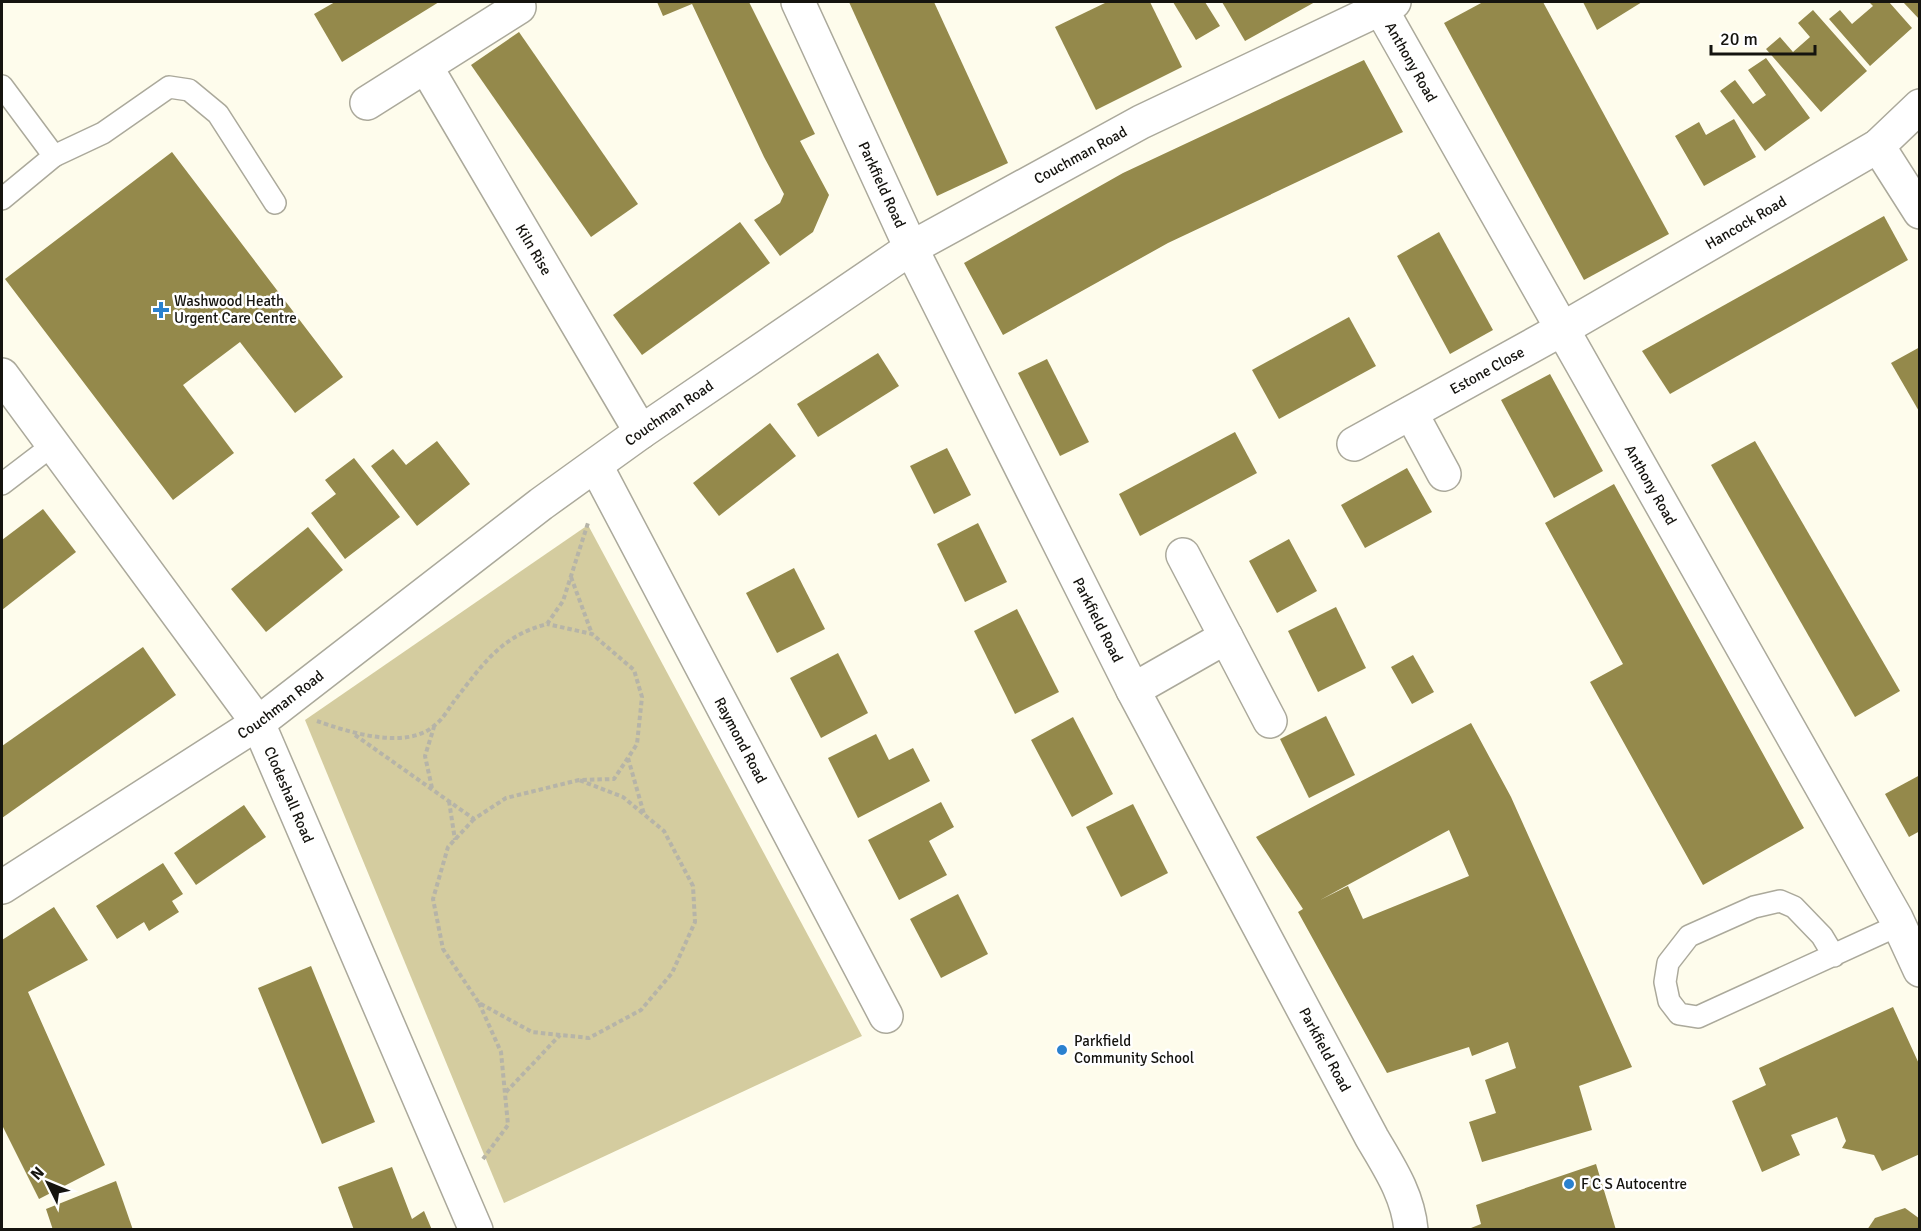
<svg xmlns="http://www.w3.org/2000/svg" width="1921" height="1231" font-family="Signika,sans-serif">
<rect width="100%" height="100%" fill="#fefcec"/>
<!-- green -->
<path fill="#d4cc9f" d="M588,525L862,1036L504,1203L305,720Z"/>
<!-- building -->
<g fill="#94894b" fill-rule="evenodd">
<path d="M335,2H439L342,62L314,14Z"/>
<path d="M657,2H749L815,134L800,141L829,195L813,232L780,256L754,220L780,203L784,194L764,157L692,4L663,16Z"/>
<path d="M849,2H934L1008,163L937,196Z"/>
<path d="M1107,2H1150L1182,67L1096,110L1055,27Z"/>
<path d="M1173,2H1205L1220,26L1196,40Z"/>
<path d="M1222,2H1315L1245,41Z"/>
<path d="M1483,2H1543L1669,234L1584,280L1444,23Z"/>
<path d="M1583,2H1642L1597,30Z"/>
<path d="M1869,2H1889L1912,28L1870,66L1829,19L1840,10L1852,24L1873,6Z"/>
<path d="M1903,2H1920V20Z"/>
<path d="M1813,10L1867,71L1821,112L1766,49L1780,37L1793,52L1810,37L1798,23Z"/>
<path d="M519,32L638,204L591,237L471,65Z"/>
<path d="M1766,58L1810,118L1765,151L1720,91L1735,80L1753,104L1766,95L1748,70Z"/>
<path d="M1364,60L1403,132L1168,243L1003,335L964,263L1123,173Z"/>
<path d="M1734,119L1756,157L1704,186L1675,136L1699,122L1706,135Z"/>
<path d="M172,152L343,377L295,413L240,342L183,385L234,453L173,500L5,279Z"/>
<path d="M1884,216L1908,260L1670,394L1642,351Z"/>
<path d="M740,222L770,263L642,355L613,315Z"/>
<path d="M1439,232L1493,330L1450,354L1397,256Z"/>
<path d="M1349,317L1376,366L1279,419L1252,370Z"/>
<path d="M1920,347V413L1891,363Z"/>
<path d="M878,353L899,386L818,437L797,404Z"/>
<path d="M1047,359L1089,442L1060,456L1018,373Z"/>
<path d="M1550,374L1603,471L1554,498L1501,400Z"/>
<path d="M770,423L796,456L719,516L693,483Z"/>
<path d="M1235,432L1257,473L1140,536L1119,494Z"/>
<path d="M437,441L470,484L417,526L371,466L393,449L406,465Z"/>
<path d="M1755,441L1900,691L1855,717L1711,465Z"/>
<path d="M947,448L971,495L934,514L910,466Z"/>
<path d="M354,458L400,517L345,559L311,513L336,494L325,480Z"/>
<path d="M1407,468L1432,512L1365,548L1341,505Z"/>
<path d="M1614,484L1804,828L1703,885L1590,682L1623,664L1545,523Z"/>
<path d="M43,509L76,552L2,610V540Z"/>
<path d="M978,523L1007,582L965,602L937,544Z"/>
<path d="M308,527L343,570L266,632L231,589Z"/>
<path d="M1289,539L1317,591L1277,613L1249,561Z"/>
<path d="M794,568L825,629L777,653L746,593Z"/>
<path d="M1336,607L1366,668L1318,692L1288,631Z"/>
<path d="M1017,609L1059,692L1015,714L974,631Z"/>
<path d="M143,647L176,695L2,818V746Z"/>
<path d="M838,653L868,713L821,738L790,678Z"/>
<path d="M1413,655L1434,692L1412,704L1391,667Z"/>
<path d="M1326,716L1355,775L1309,798L1280,739Z"/>
<path d="M1073,717L1113,794L1072,817L1031,740Z"/>
<path d="M1471,723L1511,797L1632,1067L1579,1086L1592,1130L1482,1162L1469,1122L1496,1113L1485,1080L1516,1068L1508,1042L1472,1056L1469,1047L1387,1073L1298,912L1303,909L1256,837ZM1449,830L1469,876L1363,919L1348,886L1320,900Z"/>
<path d="M876,734L889,760L913,748L930,781L858,818L828,758Z"/>
<path d="M1920,775V831L1909,837L1885,794Z"/>
<path d="M941,802L954,827L929,841L947,875L899,900L868,840Z"/>
<path d="M1133,804L1168,873L1121,897L1086,827Z"/>
<path d="M244,805L266,837L196,885L174,853Z"/>
<path d="M163,863L183,894L172,901L179,912L149,931L144,922L117,939L96,906Z"/>
<path d="M958,894L988,954L941,978L910,919Z"/>
<path d="M54,907L88,960L28,992L105,1165L39,1199L2,1125V940Z"/>
<path d="M311,966L375,1122L322,1144L258,988Z"/>
<path d="M1893,1007L1920,1066V1154L1882,1171L1874,1155L1842,1148L1846,1141L1837,1117L1791,1135L1800,1155L1762,1172L1732,1101L1766,1085L1759,1068Z"/>
<path d="M1596,1164L1616,1230H1466L1481,1224L1476,1205Z"/>
<path d="M392,1167L412,1219L424,1211L432,1230H354L338,1187Z"/>
<path d="M116,1181L133,1230H53L46,1209Z"/>
<path d="M1905,1208L1920,1219V1230H1867L1875,1218Z"/>
</g>
<g fill="none" stroke-linecap="round" stroke-linejoin="round">
<defs>
<g id="service">
<path d="M2,86L54,156L2,199"/>
<path d="M54,156L103,133L169,87L189,90L218,114L275,203"/>
<path d="M2,484L53,445"/>
<path d="M1834,956L1822,936L1794,907L1780,901L1754,907L1689,936L1668,963L1665,982L1669,1001L1679,1014L1698,1017L1899,925"/>
</g>
<g id="minor">
<path id="s1" d="M798,2L911,248L1133,690L1372,1138C1389,1167 1408,1195 1411,1230"/>
<path id="s2" d="M1377,2L1896,918L1920,970"/>
<path id="s3" d="M426,67L641,432"/>
<path d="M367,103L519,7"/>
<path d="M1878,146L1920,212"/>
<path id="s4" d="M2,375L258,723L476,1230"/>
<path d="M1411,413L1444,474"/>
<path id="s5" d="M1354,444L1564,328L1878,146L1920,106"/>
<path id="s6" d="M596,466L886,1016"/>
<path d="M1226,637L1270,721"/>
<path d="M1133,690L1226,637L1183,555"/>
<path id="s7" d="M2,887L258,723L541,504L641,432L911,248L1141,122L1394,2"/>
</g>
</defs>
<!-- service casing -->
<use href="#service" stroke="#aba99b" stroke-width="24"/>
<!-- minor casing -->
<use href="#minor" stroke="#aba99b" stroke-width="36"/>
<!-- path -->
<g stroke="#b6b4a8" stroke-width="4" stroke-dasharray="4.5 3" stroke-linecap="butt">
<path d="M571,577L592,634"/>
<path d="M317,721C348,732 407,751 435,725C443,719 449,708 455,700C483,664 501,636 547,624L563,601L588,523"/>
<path d="M355,735L474,819L506,798L579,780L614,779L637,744L642,697L634,670L592,634L547,624"/>
<path d="M628,758L644,814"/>
<path d="M432,788L425,756L434,727"/>
<path d="M449,801L455,840"/>
<path d="M474,819L448,847L433,899L443,949L479,1003L532,1032L589,1038L641,1010L672,973L695,922L693,886L664,831L623,797L579,780"/>
<path d="M479,1003L501,1052L508,1125L483,1159"/>
<path d="M506,1092L560,1035"/>
</g>
<!-- service -->
<use href="#service" stroke="#fff" stroke-width="21"/>
<!-- minor -->
<use href="#minor" stroke="#fff" stroke-width="33"/>
</g>
<!-- markers -->
<g fill="#2a81cf" stroke="#fff" stroke-width="2">
<path d="M158 301h6v6h6v6h-6v6h-6v-6h-6v-6h6z"/>
<circle cx="1062" cy="1050" r="6"/>
<circle cx="1569" cy="1184" r="6"/>
</g>
<g text-anchor="middle" stroke-width="5" stroke-linejoin="round" paint-order="stroke">
<!-- street labels -->
<g font-size="15" fill="#15140f" stroke="#fff">
<text dy="5" stroke="none"><textPath href="#s2" startOffset="69">Anthony Road</textPath></text>
<text dy="5" stroke="none"><textPath href="#s7" startOffset="1305">Couchman Road</textPath></text>
<text dy="5" stroke="none"><textPath href="#s1" startOffset="201">Parkfield Road</textPath></text>
<text dy="5" stroke="none"><textPath href="#s5" startOffset="450">Hancock Road</textPath></text>
<text dy="5" stroke="none"><textPath href="#s3" startOffset="212">Kiln Rise</textPath></text>
<text dy="5" stroke="none"><textPath href="#s5" startOffset="152">Estone Close</textPath></text>
<text dy="5" stroke="none"><textPath href="#s7" startOffset="819">Couchman Road</textPath></text>
<text dy="5" stroke="none"><textPath href="#s2" startOffset="555">Anthony Road</textPath></text>
<text dy="5" stroke="none"><textPath href="#s1" startOffset="687">Parkfield Road</textPath></text>
<text dy="5" stroke="none"><textPath href="#s7" startOffset="333">Couchman Road</textPath></text>
<text dy="5" stroke="none"><textPath href="#s6" startOffset="310">Raymond Road</textPath></text>
<text dy="5" stroke="none"><textPath href="#s4" startOffset="510">Clodeshall Road</textPath></text>
<text dy="5" stroke="none"><textPath href="#s1" startOffset="1173">Parkfield Road</textPath></text>
</g>
<!-- poi labels -->
<g font-size="15" fill="#15140f" stroke="#fff" text-anchor="start">
<text x="174" y="306">Washwood Heath<tspan x="174" dy="17">Urgent Care Centre</tspan></text>
<text x="1074" y="1046">Parkfield<tspan x="1074" dy="17">Community School</tspan></text>
<text x="1581" y="1189">F C S Autocentre</text>
</g>
</g>
<!-- border -->
<rect width="1921" height="1231" fill="none" stroke="#15140f" stroke-width="6"/>
<!-- north arrow -->
<g transform="translate(48 1183) rotate(313)" stroke="#ffffff" stroke-width="4.5" paint-order="stroke">
<path d="M0-4.5L10 22L0 15L-10 22Z" fill="#15140f"/>
<text y="-9" font-size="16" font-weight="bold" text-anchor="middle" fill="#15140f">N</text>
</g>
<!-- scale -->
<path d="M1711 45v9h104v-9" fill="none" stroke="#15140f" stroke-width="3"/>
<text x="1720" y="45" font-size="18" fill="#15140f" stroke="#ffffff" stroke-width="4.5" paint-order="stroke">20 m</text>
</svg>
